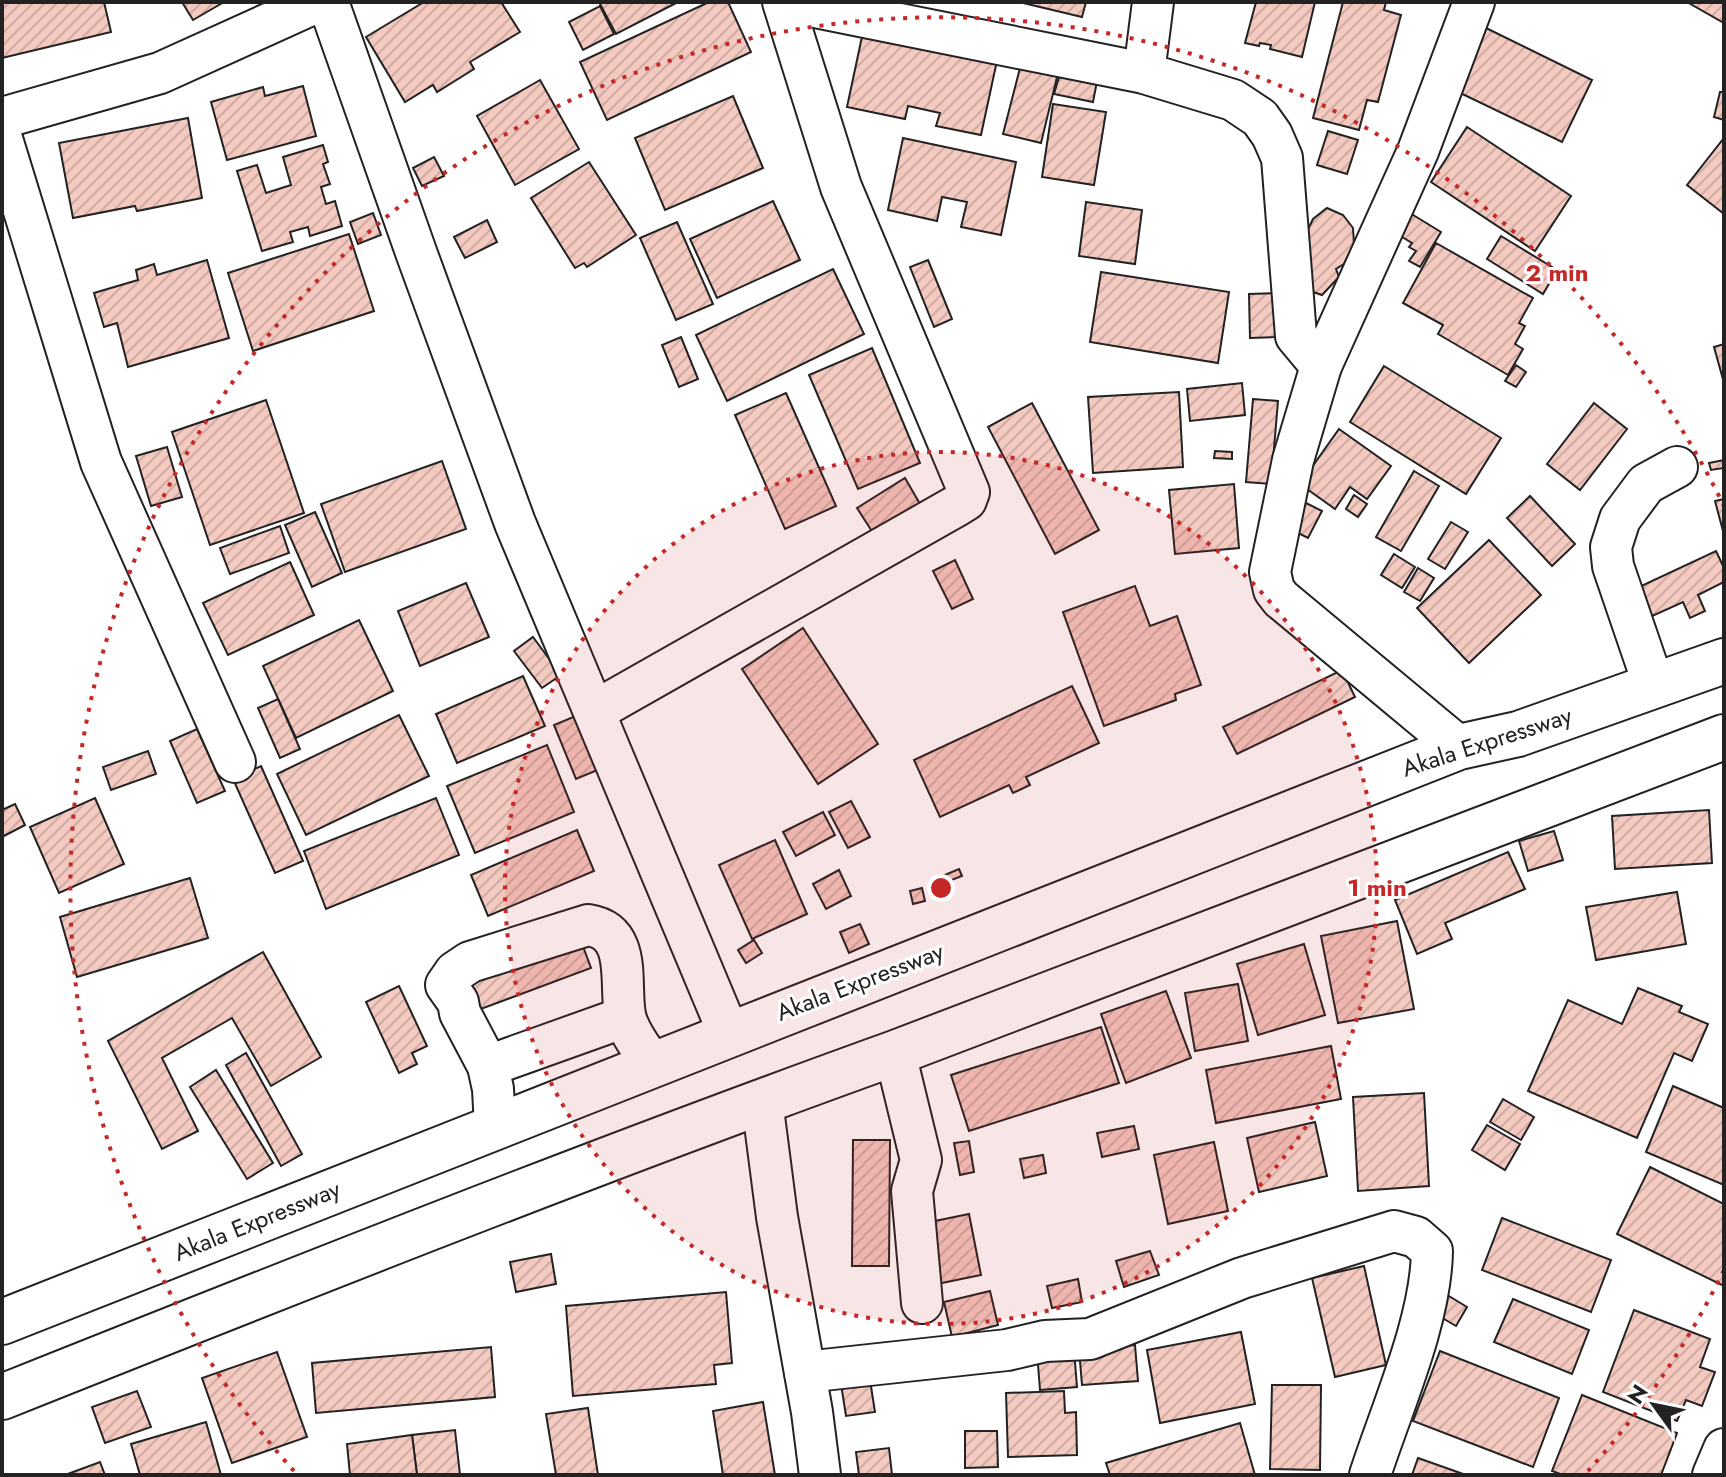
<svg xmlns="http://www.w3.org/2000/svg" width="1726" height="1477" font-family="Jost,sans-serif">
<defs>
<pattern id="building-hatch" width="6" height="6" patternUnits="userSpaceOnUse" patternTransform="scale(2)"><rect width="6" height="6" fill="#f3c9c0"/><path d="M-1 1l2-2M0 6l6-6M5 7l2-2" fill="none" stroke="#d0aca5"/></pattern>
</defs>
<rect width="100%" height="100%" fill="#fff"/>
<!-- building -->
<g fill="url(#building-hatch)" stroke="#222" stroke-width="2">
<path d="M2,2H104L111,32L2,58Z"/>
<path d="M182,2H224L193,20Z"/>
<path d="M424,2H501L520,32L470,62L474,69L437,92L433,85L405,102L366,37Z"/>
<path d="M599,2H678L616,34Z"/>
<path d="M709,2H728L751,52L607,120L580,62Z"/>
<path d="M1019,2H1086L1082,17Z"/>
<path d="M1256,2H1315L1302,57L1270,49L1271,45L1260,43L1259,46L1245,43Z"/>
<path d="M1343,2H1386L1384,10L1401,15L1378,102L1367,100L1359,130L1313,118Z"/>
<path d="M1687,2H1724V23Z"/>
<path d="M600,6L614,34L583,50L569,22Z"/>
<path d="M1484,27L1592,80L1562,142L1454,90Z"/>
<path d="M863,32L998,56L981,135L936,126L940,113L908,106L905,119L847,107Z"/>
<path d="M1021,64L1058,73L1041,143L1003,134Z"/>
<path d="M1062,67L1098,76L1093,102L1054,94Z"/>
<path d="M540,80L579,149L515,185L477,116Z"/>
<path d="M303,86L316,136L227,160L211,102L263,87L265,96Z"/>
<path d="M1720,92H1724V120L1714,117Z"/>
<path d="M733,96L763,168L665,210L635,138Z"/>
<path d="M1053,104L1106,112L1094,185L1042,177Z"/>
<path d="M188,118L202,198L137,211L135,206L73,218L59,143Z"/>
<path d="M1467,127L1571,196L1535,251L1431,182Z"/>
<path d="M1328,131L1358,140L1347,174L1317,165Z"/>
<path d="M903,138L1016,162L1001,235L961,227L967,202L942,197L937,221L888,210Z"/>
<path d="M1724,138V214L1687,185Z"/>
<path d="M323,145L328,162L323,164L330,184L321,187L326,204L335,201L342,226L310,236L308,227L290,232L293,242L262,251L237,171L257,165L266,193L291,185L283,157Z"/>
<path d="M434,157L444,176L422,186L413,168Z"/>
<path d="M589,162L636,235L587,267L584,263L575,268L531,198Z"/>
<path d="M773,201L800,260L717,298L690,239Z"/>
<path d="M1086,202L1142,210L1135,264L1079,256Z"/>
<path d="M1327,208L1343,215L1353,228L1354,244L1344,264L1336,269L1339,277L1322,295L1304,289V238L1313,219Z"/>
<path d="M1405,210L1441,232L1420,267L1409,261L1416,251L1409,247L1412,243L1392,231Z"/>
<path d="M373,213L381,235L358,244L350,222Z"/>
<path d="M487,220L497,242L465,258L454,237Z"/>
<path d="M677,222L713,304L676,320L640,238Z"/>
<path d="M349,234L374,311L253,351L228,273Z"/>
<path d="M1501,236L1557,270L1543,294L1487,259Z"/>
<path d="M1436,243L1533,298L1519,323L1525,326L1515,344L1523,349L1508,375L1438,334L1443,325L1403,303Z"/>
<path d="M207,260L229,338L128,367L117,323L104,327L94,293L138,280L136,270L154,264L157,275Z"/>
<path d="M928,260L952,319L934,327L910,267Z"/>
<path d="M833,269L864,334L727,401L696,335Z"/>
<path d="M1101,272L1229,292L1218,363L1090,342Z"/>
<path d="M1277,293L1278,337L1250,338L1249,294Z"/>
<path d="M681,337L698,379L679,387L662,345Z"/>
<path d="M1724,344V383L1714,347Z"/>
<path d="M872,348L920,463L858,489L809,375Z"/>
<path d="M1516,365L1526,372L1516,387L1505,381Z"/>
<path d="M1384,366L1501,438L1466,494L1350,422Z"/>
<path d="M1242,383L1245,415L1190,421L1187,389Z"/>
<path d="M1179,392L1183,467L1093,473L1088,397Z"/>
<path d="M786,393L836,506L785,529L735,415Z"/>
<path d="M1253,399L1278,401L1271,484L1246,482Z"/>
<path d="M266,400L304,513L210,545L172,432Z"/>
<path d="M1032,403L1099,530L1055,554L988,427Z"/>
<path d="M1594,403L1627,429L1580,490L1547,464Z"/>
<path d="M1339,429L1391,466L1367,499L1350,487L1335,509L1300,484Z"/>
<path d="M167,447L182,497L151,506L136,456Z"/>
<path d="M1215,451L1232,452V459L1214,458Z"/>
<path d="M1724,460V468L1711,470L1709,463Z"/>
<path d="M442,461L466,529L345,572L321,504Z"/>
<path d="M1414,471L1439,486L1401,551L1376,537Z"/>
<path d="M905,478L920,504L873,533L857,508Z"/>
<path d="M1234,484L1239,548L1175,554L1169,490Z"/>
<path d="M1354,495L1367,504L1358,517L1346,509Z"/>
<path d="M1530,496L1575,544L1552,566L1507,518Z"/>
<path d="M1724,499V531H1723L1715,501Z"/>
<path d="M1304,502L1322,511L1308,538L1290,529Z"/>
<path d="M315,512L342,573L312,587L285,525Z"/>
<path d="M1451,522L1468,532L1445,569L1428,559Z"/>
<path d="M280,526L289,553L230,574L220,548Z"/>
<path d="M1489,540L1541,595L1469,663L1417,608Z"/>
<path d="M1716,551L1724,568V582L1698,595L1705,611L1690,618L1683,602L1650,617L1637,588Z"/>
<path d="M1394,554L1415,567L1402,588L1381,575Z"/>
<path d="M955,560L973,599L952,609L933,571Z"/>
<path d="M290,562L314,615L228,655L203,603Z"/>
<path d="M1418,568L1434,578L1420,601L1404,592Z"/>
<path d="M466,583L489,637L420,666L398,611Z"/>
<path d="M1135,586L1150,626L1177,616L1201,685L1175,694L1176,700L1104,726L1063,612Z"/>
<path d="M359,620L393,691L296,738L263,666Z"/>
<path d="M803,628L878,744L818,784L742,669Z"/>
<path d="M533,637L561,675L542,688L514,651Z"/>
<path d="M1342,670L1355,697L1237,754L1223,727Z"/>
<path d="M523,676L545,726L457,763L436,714Z"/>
<path d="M1072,686L1099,743L1026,777L1030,785L1013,793L1009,785L940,817L914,760Z"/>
<path d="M278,699L300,749L280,758L258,708Z"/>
<path d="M399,715L429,776L306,835L277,774Z"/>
<path d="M578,715L600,769L576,779L554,725Z"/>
<path d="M197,729L225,791L197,803L170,741Z"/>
<path d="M547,745L574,812L475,853L447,786Z"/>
<path d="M148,751L156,774L111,790L103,767Z"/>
<path d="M261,766L303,861L275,873L233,779Z"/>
<path d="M95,798L124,864L59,893L30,827Z"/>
<path d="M436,798L459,855L326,909L304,851Z"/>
<path d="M851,801L870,837L848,848L829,812Z"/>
<path d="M15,804L25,825L2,837V810Z"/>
<path d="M1709,810L1712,863L1615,869L1612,816Z"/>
<path d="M823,812L835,835L796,856L783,832Z"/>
<path d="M577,830L594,871L488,916L471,875Z"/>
<path d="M1554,831L1563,860L1528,871L1519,841Z"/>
<path d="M775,840L807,914L752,939L719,865Z"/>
<path d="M1508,852L1525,889L1445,923L1452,939L1417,954L1395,900Z"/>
<path d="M959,869L962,876L944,883L942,876Z"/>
<path d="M839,870L851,896L826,909L813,884Z"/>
<path d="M190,878L208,938L77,977L60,917Z"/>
<path d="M922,888L925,901L913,904L910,891Z"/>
<path d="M1677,892L1686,944L1596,960L1586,907Z"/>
<path d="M1397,921L1414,1009L1338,1023L1321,936Z"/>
<path d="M860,924L869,944L849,953L840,932Z"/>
<path d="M754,940L762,953L746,963L738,950Z"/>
<path d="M581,941L591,968L470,1013L461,986Z"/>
<path d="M1304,944L1325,1015L1258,1035L1237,964Z"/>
<path d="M263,952L321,1057L271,1086L232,1018L162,1058L198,1131L162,1149L108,1041Z"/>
<path d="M1238,984L1248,1041L1195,1051L1185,993Z"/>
<path d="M399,986L427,1046L412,1053L417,1064L399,1073L366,1002Z"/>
<path d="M1638,988L1682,1006L1679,1012L1708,1024L1692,1061L1674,1053L1637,1138L1528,1091L1568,1000L1622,1024Z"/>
<path d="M1166,991L1191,1058L1126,1083L1101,1014Z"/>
<path d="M1101,1027L1119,1083L969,1131L951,1075Z"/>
<path d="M1331,1046L1341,1099L1216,1123L1206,1070Z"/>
<path d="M246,1053L302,1154L281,1166L226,1065Z"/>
<path d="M216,1070L273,1163L247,1179L190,1087Z"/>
<path d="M1673,1086L1724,1108V1185L1646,1152Z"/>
<path d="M1424,1093L1429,1186L1358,1191L1353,1097Z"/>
<path d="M1503,1099L1534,1117L1521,1140L1490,1122Z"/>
<path d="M1315,1122L1327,1176L1259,1192L1247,1138Z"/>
<path d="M1487,1125L1520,1144L1505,1170L1472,1150Z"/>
<path d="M1134,1126L1139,1149L1102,1157L1097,1133Z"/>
<path d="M853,1140H890L889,1266H852Z"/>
<path d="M969,1141L974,1172L960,1175L954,1143Z"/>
<path d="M1214,1142L1228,1211L1168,1224L1154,1155Z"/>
<path d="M1043,1155L1046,1173L1024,1178L1020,1159Z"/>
<path d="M1650,1167L1724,1204V1286L1617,1234Z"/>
<path d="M969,1214L981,1275L932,1285L920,1224Z"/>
<path d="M1502,1218L1611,1260L1591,1312L1482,1270Z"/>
<path d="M1150,1251L1159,1275L1124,1287L1116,1261Z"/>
<path d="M551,1254L556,1284L516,1292L510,1262Z"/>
<path d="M1364,1266L1386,1365L1335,1377L1312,1278Z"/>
<path d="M1078,1279L1082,1302L1052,1308L1047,1286Z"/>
<path d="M990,1291L998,1325L952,1337L944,1302Z"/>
<path d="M726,1292L732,1363L714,1365L716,1384L573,1396L566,1306Z"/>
<path d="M1444,1293L1467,1307L1456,1326L1432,1312Z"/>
<path d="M1513,1299L1589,1330L1572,1374L1494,1342Z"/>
<path d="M1634,1310L1710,1339L1700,1367L1715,1372L1702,1406L1686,1400L1677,1421L1603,1392Z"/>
<path d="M1241,1332L1255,1404L1160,1423L1147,1350Z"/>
<path d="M1135,1345L1138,1381L1082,1385L1079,1349Z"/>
<path d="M491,1347L495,1397L316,1413L312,1363Z"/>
<path d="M1074,1350L1077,1387L1040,1390L1037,1352Z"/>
<path d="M1440,1351L1559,1398L1533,1467L1413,1421Z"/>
<path d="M277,1352L307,1437L232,1463L202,1378Z"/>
<path d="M870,1380L875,1412L846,1416L841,1384Z"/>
<path d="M1272,1385H1321L1320,1470L1270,1469Z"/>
<path d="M137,1391L151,1427L105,1443L92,1407Z"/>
<path d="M1064,1391L1065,1413L1076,1412L1077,1455L1008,1457L1006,1393Z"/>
<path d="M1582,1395L1677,1433L1661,1475H1563L1552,1471Z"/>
<path d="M763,1402L775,1475H723L713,1411Z"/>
<path d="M588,1408L598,1475H556L546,1414Z"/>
<path d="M206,1422L221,1475H140L131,1444Z"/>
<path d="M1240,1423L1255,1475H1110L1106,1463Z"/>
<path d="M455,1430L460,1475H417L412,1435Z"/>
<path d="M965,1431H997L998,1467L965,1468Z"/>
<path d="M412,1435L417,1475H350L347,1444Z"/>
<path d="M889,1448L892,1475H859L856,1452Z"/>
<path d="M1418,1458L1466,1475H1412Z"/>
<path d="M100,1462L105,1475H65Z"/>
</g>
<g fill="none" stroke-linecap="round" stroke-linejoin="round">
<defs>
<g id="minor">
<path d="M328,2L416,252L515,523L729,1034"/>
<path d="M790,2L1144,73L1233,100L1260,118L1272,135L1282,158L1296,336L1321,366"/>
<path d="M1144,73L1153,2"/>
<path d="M2,118L160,73L317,2"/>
<path d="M2,139L101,462L235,762"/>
<path d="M1654,686L1613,566L1611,547L1620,519L1646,484L1677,467"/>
<path d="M595,711L958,505L966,500L969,492L841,187L783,2"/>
<path d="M1459,747L1281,599L1274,590L1270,572L1293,460L1321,366L1418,151L1474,2"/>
<path d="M895,1053L921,1160L912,1191L922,1303"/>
<path d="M488,1066L625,1017"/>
<path d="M762,1101L777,1217L812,1412L820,1475"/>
<path d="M495,1127L493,1089L488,1066L460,1013L458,1002L446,985L455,972L470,962L588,925C633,932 619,982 625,1015C628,1032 642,1049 652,1064"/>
<path d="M805,1372L1007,1350L1045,1341L1090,1339L1242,1278L1394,1231L1416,1237L1432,1251C1431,1321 1392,1407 1370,1475"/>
<path d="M1713,1475L1724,1449"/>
</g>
<g id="major">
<path d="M2,1322L1459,747L1518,734L1724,661"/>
<path d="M2,1397C298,1279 595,1161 895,1053L1724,737"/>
</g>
</defs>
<!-- minor casing -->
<use href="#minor" stroke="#222" stroke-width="44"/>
<!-- major casing -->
<use href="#major" stroke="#222" stroke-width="48"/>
<!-- minor -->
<use href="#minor" stroke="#fff" stroke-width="40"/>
<!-- major -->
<use href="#major" stroke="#fff" stroke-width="44"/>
</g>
<!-- distance rings -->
<circle cx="941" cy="888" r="436" fill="#c62828" fill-opacity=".12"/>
<g fill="none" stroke="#c62828" stroke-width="4" stroke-dasharray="4 8">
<circle cx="941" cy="888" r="436"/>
<path d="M1724 1270A871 871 0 0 1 1588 1471M294 1471A871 871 0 1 1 1724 506"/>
</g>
<g text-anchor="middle" stroke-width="6" stroke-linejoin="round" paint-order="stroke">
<!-- street labels -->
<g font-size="24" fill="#222" stroke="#fff">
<text transform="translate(1487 742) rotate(-18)" y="8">Akala Expressway</text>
<text transform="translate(860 982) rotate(-21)" y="8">Akala Expressway</text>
<text transform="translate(257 1221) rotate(-22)" y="8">Akala Expressway</text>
</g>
</g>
<circle cx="941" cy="888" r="12" fill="#c62828" stroke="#fff" stroke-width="4"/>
<g font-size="24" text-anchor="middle" font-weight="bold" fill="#c62828" stroke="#fff" stroke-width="6" stroke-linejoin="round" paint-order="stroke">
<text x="1557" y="281">2 min</text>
<text x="1377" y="896">1 min</text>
</g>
<!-- border -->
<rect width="1726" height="1477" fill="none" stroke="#222222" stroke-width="8"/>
<!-- north arrow -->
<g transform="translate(1654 1405) rotate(303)" stroke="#ffffff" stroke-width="6" paint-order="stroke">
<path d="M0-6L14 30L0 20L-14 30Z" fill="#222222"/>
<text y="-12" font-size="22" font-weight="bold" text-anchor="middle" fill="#222222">N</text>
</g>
</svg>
